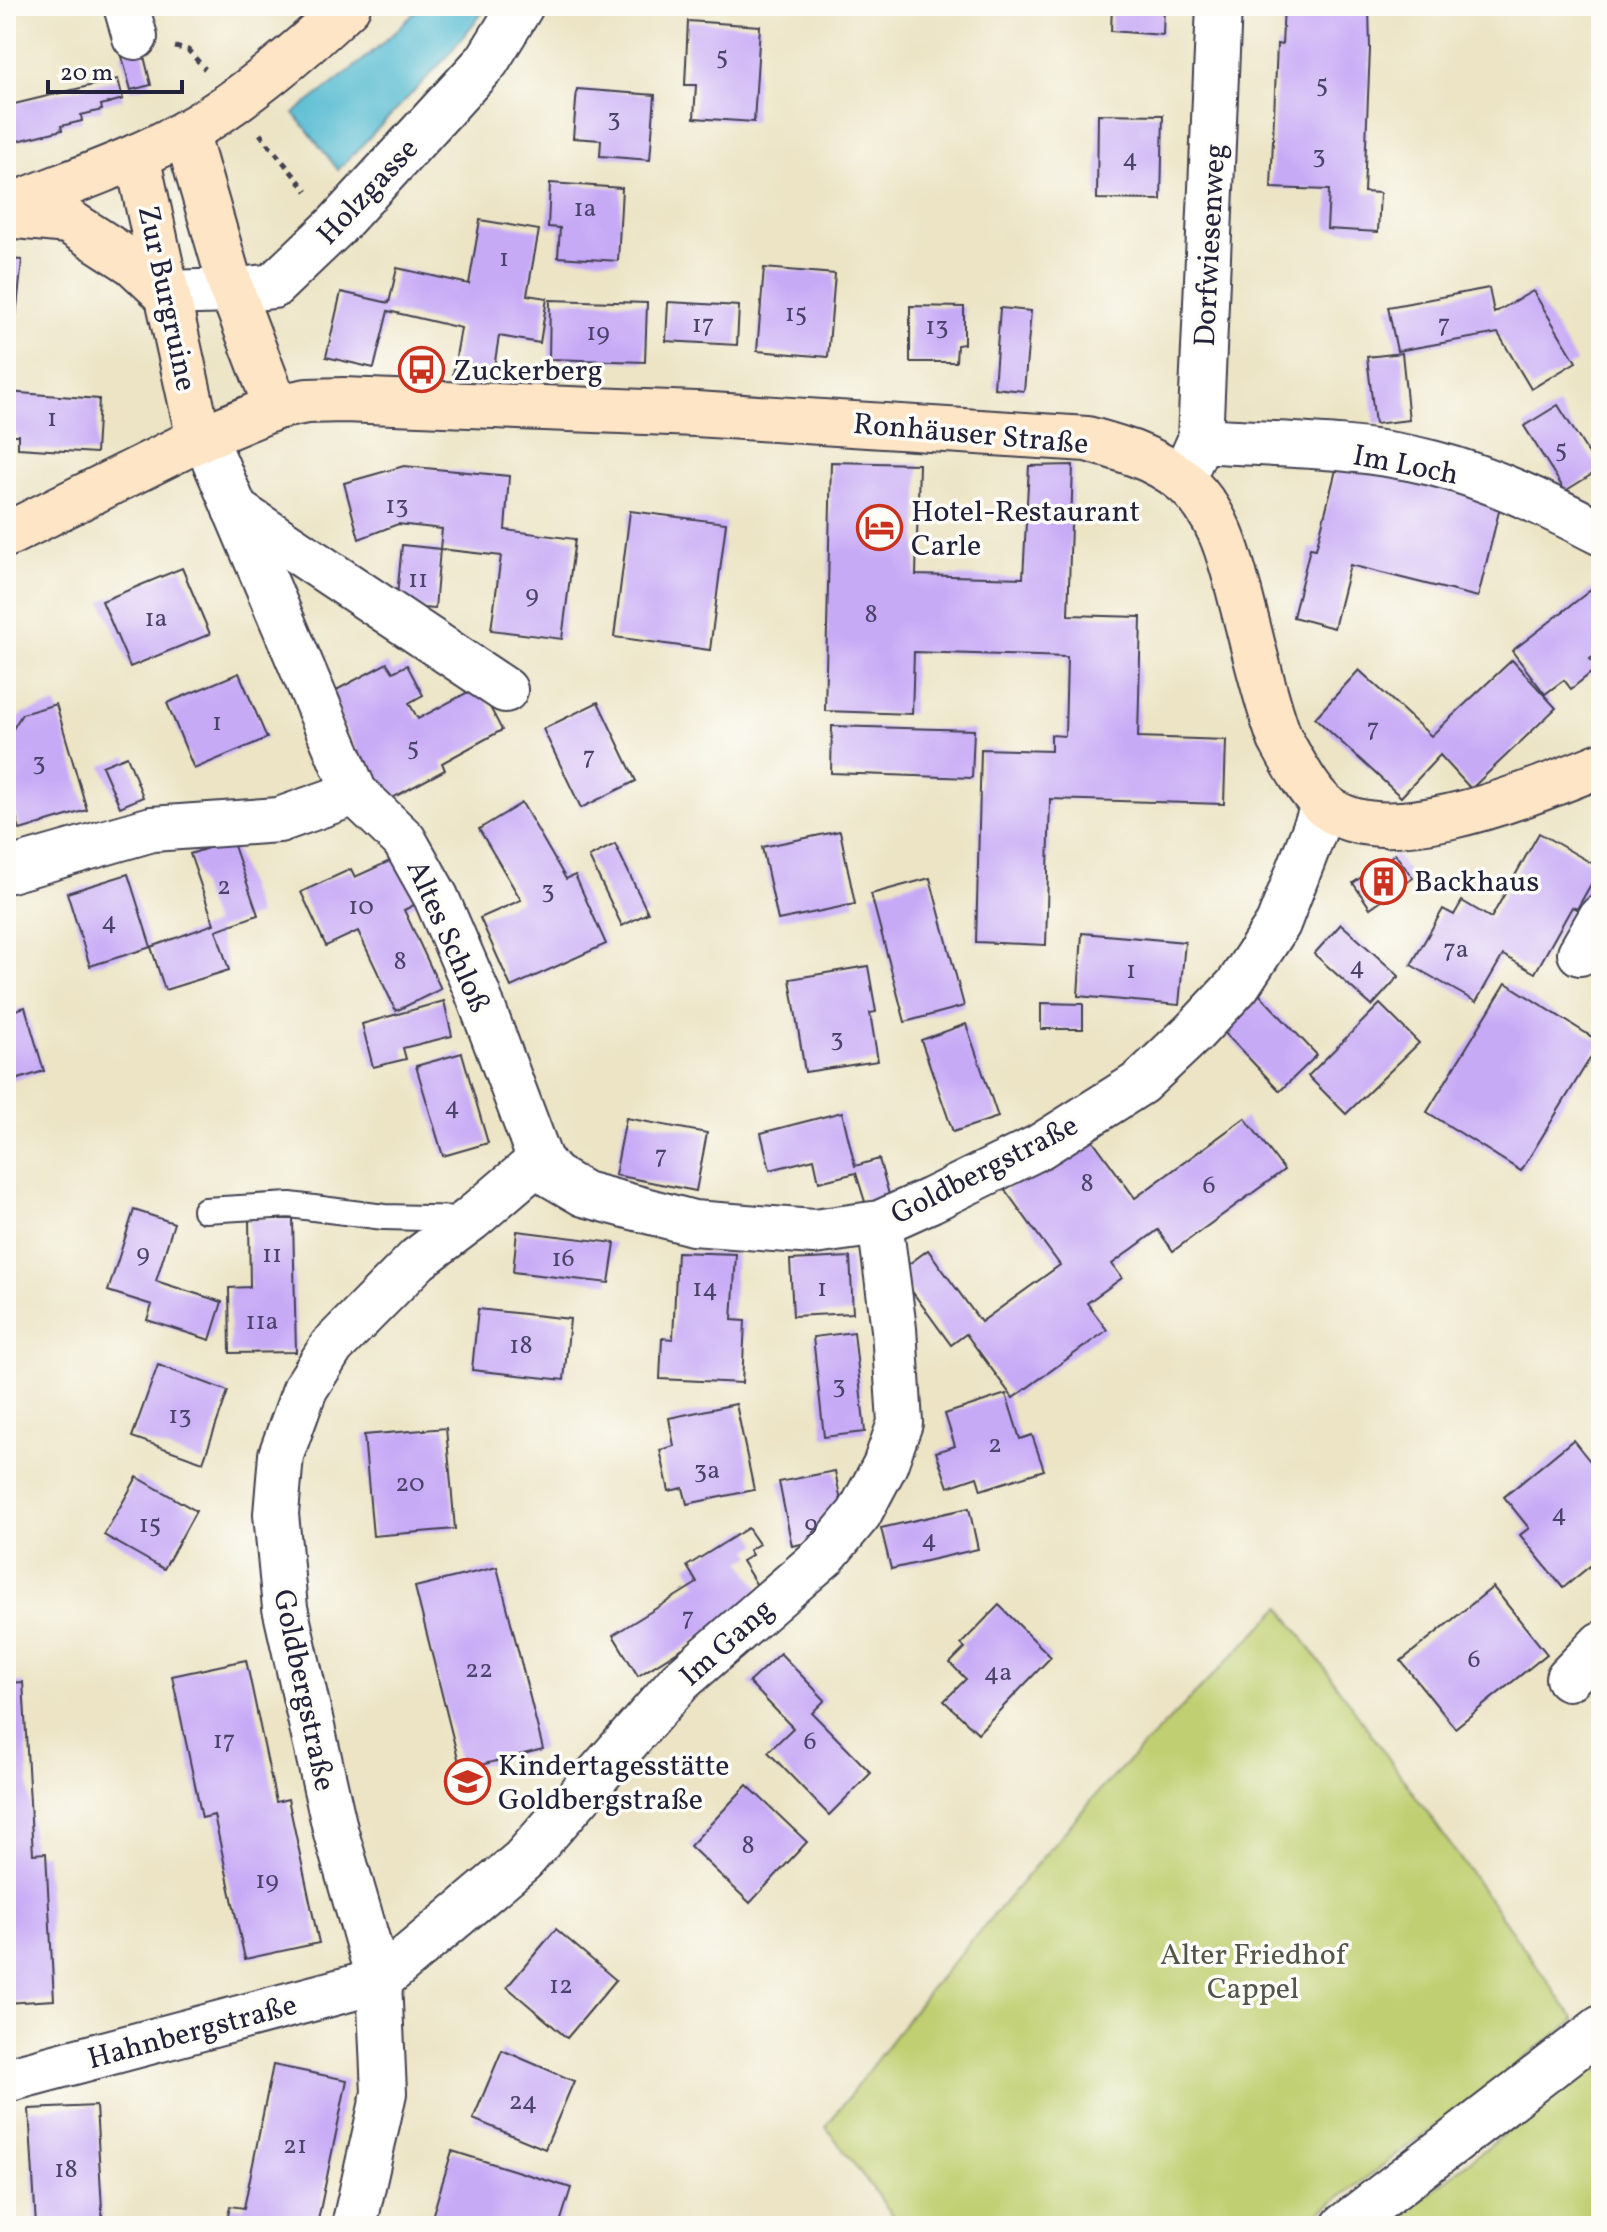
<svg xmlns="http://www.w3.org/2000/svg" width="1607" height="2232" font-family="Vollkorn,serif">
<rect width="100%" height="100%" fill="#fdfcf7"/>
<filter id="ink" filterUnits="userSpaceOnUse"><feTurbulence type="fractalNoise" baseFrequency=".0125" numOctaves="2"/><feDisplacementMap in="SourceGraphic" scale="16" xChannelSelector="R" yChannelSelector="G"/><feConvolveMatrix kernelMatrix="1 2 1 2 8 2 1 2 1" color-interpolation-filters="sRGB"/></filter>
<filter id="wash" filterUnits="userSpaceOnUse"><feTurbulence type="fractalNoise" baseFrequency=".006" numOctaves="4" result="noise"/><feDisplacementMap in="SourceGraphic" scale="32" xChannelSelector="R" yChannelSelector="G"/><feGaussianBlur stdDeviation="1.8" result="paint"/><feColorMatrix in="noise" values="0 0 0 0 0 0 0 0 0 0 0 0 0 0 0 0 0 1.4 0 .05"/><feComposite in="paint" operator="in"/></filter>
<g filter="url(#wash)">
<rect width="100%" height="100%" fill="#ece4c5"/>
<!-- green -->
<g fill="#c0cf71" stroke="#717856" stroke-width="2">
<path d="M1281,1607L1575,2020L1302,2226H901L826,2127L930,1989L1101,1789Z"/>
<path d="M1601,2057V2226H1388Z"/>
</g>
<!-- water -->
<path fill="#54bbd1" stroke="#3b6e86" stroke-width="2" d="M421,6H488L442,62L338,170L294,113C338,80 383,47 421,6Z"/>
<g id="blocks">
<!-- building -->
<g fill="#c7aaf6">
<path d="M1112,6H1164L1163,35L1111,31Z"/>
<path d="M1284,6H1369L1370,49L1364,192L1380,193L1378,232L1327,229L1329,190L1271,188L1277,44L1282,45Z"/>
<path d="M688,21L760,26L754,122L694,118L696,85H685Z"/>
<path d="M142,48L151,85L131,90L121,53Z"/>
<path d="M118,79L123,99L101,105L102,110L81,115L82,121L61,126L62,130L6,144V106Z"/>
<path d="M577,89L655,95L650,160L600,156L601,140L573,138Z"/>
<path d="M1098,114L1163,115L1161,200L1097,199Z"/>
<path d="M550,183L622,188L618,261L558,257L560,228L548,227Z"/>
<path d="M480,220L539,230L527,295L547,298L540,343L499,336L492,380L453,374L461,328L388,311L374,368L326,357L341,292L389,303L397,268L469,284Z"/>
<path d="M6,259L22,260L11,364L6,363Z"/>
<path d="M764,268L835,274L828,357L757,351Z"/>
<path d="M1489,288L1494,313L1533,291L1576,362L1531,389L1498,333L1397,351L1388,307Z"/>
<path d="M550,300L647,303L645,362L549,359Z"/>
<path d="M668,302L739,306L737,345L666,341Z"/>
<path d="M910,306L964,307V344L957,345L956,362H910Z"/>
<path d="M1000,308L1031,311L1024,391L994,388Z"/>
<path d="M1402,353L1409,420L1375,424L1367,357Z"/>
<path d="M6,392L99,399L96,453L18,448V435H6Z"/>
<path d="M1558,405L1599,470L1565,491L1524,426Z"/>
<path d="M831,462L919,464L916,575L1023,578L1029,466L1073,465L1068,615L1141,617L1138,737L1226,740L1224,804L1050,799L1046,945L976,942L981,749L1051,751V735L1065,736L1067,657L914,652L912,714L825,711Z"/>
<path d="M1338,462L1501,503L1478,597L1350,565L1334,628L1293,617L1310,548L1316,549Z"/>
<path d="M404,466L509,476L505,530L575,539L562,639L491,630L501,556L440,549L442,529L398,524L359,539L344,483Z"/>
<path d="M630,511L726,523L710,650L614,637Z"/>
<path d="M402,545L440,549L435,609L396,606Z"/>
<path d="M182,568L210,634L130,667L102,601Z"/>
<path d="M1601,582V651L1590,659L1597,668L1571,689L1564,680L1545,694L1512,651Z"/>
<path d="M1512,660L1556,708L1471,789L1440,755L1401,797L1315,718L1359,670L1431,736Z"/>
<path d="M387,663L393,672L407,665L423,695L409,703L418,719L479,686L502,730L442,763L445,770L385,802L327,695Z"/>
<path d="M239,673L267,738L194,769L167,703Z"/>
<path d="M598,702L636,781L581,808L543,729Z"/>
<path d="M56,704L87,810L20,830L6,782V740L22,714Z"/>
<path d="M832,726L974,730L972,778L831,773Z"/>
<path d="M127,756L143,797L120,807L102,766Z"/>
<path d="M522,803L566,879L575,875L606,944L511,987L480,918L521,900L479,829Z"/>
<path d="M840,831L855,904L778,920L762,847Z"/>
<path d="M1539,833L1600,868L1577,909L1572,907L1535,973L1503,955L1476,1002L1411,965L1443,909L1454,915L1462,901L1491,918Z"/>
<path d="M232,840L258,915L216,930L229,970L165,990L151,947L90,966L67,893L128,874L151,947L214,924L190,854Z"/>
<path d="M615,844L648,913L622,926L589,857Z"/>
<path d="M405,854L426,899L404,910L441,989L396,1011L358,931L326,946L301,892L351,869L355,877Z"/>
<path d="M1395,854L1413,878L1370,908L1353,883Z"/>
<path d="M930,878L964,1006L905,1022L871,894Z"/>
<path d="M1341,924L1399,976L1372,1006L1314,954Z"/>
<path d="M1082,933L1185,942L1179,1005L1078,996Z"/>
<path d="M868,966L876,1012L870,1013L878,1061L805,1072L790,979Z"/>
<path d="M1506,983L1600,1042L1521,1171L1427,1112Z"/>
<path d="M1259,994L1317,1055L1280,1091L1222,1030Z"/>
<path d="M444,1001L452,1036L403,1048L406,1059L373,1067L362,1024Z"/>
<path d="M1041,1003L1083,1004V1029H1041Z"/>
<path d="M1380,1004L1419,1043L1346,1114L1308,1076Z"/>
<path d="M25,1007L44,1071L6,1083V1013Z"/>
<path d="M966,1024L998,1117L953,1132L921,1040Z"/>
<path d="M462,1053L488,1143L443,1156L416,1066Z"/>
<path d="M842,1112L855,1166L879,1159L890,1198L866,1205L856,1173L819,1182L814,1159L770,1170L761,1133Z"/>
<path d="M626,1118L707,1133L696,1191L615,1175Z"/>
<path d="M1245,1118L1284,1170L1173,1251L1158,1230L1112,1264L1122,1278L1087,1303L1107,1330L1013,1398L966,1334L951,1345L898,1272L928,1250L981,1322L1060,1265L1005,1190L1086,1131L1135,1198Z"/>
<path d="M134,1210L174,1223L156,1281L222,1302L210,1340L147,1320L152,1305L108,1291Z"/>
<path d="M249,1219H293L296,1352L230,1353L229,1288L250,1287Z"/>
<path d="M517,1231L615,1243L609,1283L513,1272Z"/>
<path d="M677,1252L736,1254L732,1320L745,1321L742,1383L660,1379L662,1338L673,1339Z"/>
<path d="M850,1257L853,1313L793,1316L790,1260Z"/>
<path d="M478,1309L570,1319L564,1380L472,1370Z"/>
<path d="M854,1332L865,1432L824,1437L813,1337Z"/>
<path d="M158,1365L228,1391L203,1462L132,1437Z"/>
<path d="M1006,1394L1020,1439L1032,1435L1044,1470L981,1490L977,1477L948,1487L936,1452L955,1446L945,1414Z"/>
<path d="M736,1404L754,1490L687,1504L683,1488L669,1491L660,1450L674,1446L669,1418Z"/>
<path d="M446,1428L455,1529L373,1536L364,1435Z"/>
<path d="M1573,1440L1601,1475V1557L1563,1588L1520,1535L1529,1528L1504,1497Z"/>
<path d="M835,1471L842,1507L828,1538L792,1546L779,1482Z"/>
<path d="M137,1477L196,1511L164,1569L104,1535Z"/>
<path d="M969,1508L978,1549L891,1569L881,1528Z"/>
<path d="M748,1528L759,1544L749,1550L752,1555L742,1561L764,1597L638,1676L613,1635L697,1583L687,1566Z"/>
<path d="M497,1567L543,1749L461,1770L415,1587Z"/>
<path d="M1493,1587L1547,1654L1455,1728L1401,1661Z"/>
<path d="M999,1605L1051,1657L978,1733L944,1701L966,1679L950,1663L965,1648L961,1644Z"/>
<path d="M780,1653L825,1700L812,1713L871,1773L829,1815L768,1752L793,1728L749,1682Z"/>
<path d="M246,1660L276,1802L288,1799L319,1943L245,1959L214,1815L202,1818L172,1676Z"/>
<path d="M23,1682L33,1854L46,1853L54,2000L6,2003V1683Z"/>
<path d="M747,1785L807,1842L750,1903L690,1846Z"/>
<path d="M556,1929L616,1980L567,2038L507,1987Z"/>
<path d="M502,2050L574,2081L545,2149L473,2119Z"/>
<path d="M273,2065L347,2080L317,2225L305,2222L304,2226H226L230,2206L244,2208Z"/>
<path d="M96,2106L103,2226H36L29,2109Z"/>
<path d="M452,2151L571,2188L559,2226H461L432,2217Z"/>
</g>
</g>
</g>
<g filter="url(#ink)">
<use href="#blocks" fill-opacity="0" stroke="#403f50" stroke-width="2"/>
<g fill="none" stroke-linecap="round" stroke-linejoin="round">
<defs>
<path id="lane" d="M205,1210L290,1205L384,1217L469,1219"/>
<g id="street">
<path d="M126,6L135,37"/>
<path d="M165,293L232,291L273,286L336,226L487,61L521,6"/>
<path d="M205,438L355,793L404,840L436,897L477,992L540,1160L553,1176L584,1194L693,1223L814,1232L880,1223L931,1200L1039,1147L1140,1083L1194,1032L1238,985L1278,924L1324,805"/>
<path d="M1200,440C1276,445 1357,444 1432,463C1491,478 1547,505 1601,533"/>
<path d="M1182,480L1200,440L1219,6"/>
<path d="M235,510L505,690"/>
<path d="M6,871L152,829L279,820L355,793"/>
<path d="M1580,953L1601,917"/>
<path d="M1568,1678L1601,1644"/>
<path d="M6,2080L379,1981L523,1860L680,1681L825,1555L859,1514L885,1465L900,1423L894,1329L880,1223"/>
<path d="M354,2226L384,2093L379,1981L336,1833L285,1608L276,1514L281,1455L305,1389L332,1346L418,1259L471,1219L540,1160"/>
<path d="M1344,2226L1601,2028"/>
</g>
<g id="secondary">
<path d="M186,132L232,291L276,407"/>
<path d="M137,156L199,439"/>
<path d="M6,208C67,183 130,163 188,131C240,102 304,48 348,6"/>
<path d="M6,215L68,221L133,263L165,293"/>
<path d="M6,535L199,439L276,407L307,401L344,400L696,414L1087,439C1120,448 1155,458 1182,480C1223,514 1232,566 1245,615C1256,657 1265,698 1280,739C1291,759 1307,790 1324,805C1384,857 1537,790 1601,765"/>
</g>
</defs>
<!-- lane casing -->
<use href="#lane" stroke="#403f50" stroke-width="28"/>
<!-- street casing -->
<use href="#street" stroke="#403f50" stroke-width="48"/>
<!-- secondary casing -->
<use href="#secondary" stroke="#403f50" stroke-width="48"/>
<!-- path -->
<g stroke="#403f50" stroke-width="5" stroke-dasharray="6 6" stroke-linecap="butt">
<path d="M175,47L188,50L205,69"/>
<path d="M260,134L307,191"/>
</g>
<!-- lane -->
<use href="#lane" stroke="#fff" stroke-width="24"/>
<!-- street -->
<use href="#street" stroke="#fff" stroke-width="44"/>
<!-- secondary -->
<use href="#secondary" stroke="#fee5c5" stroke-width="44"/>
</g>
</g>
<!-- icons -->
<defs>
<symbol id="bus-ring" viewBox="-11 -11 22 22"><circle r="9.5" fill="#fdfcf7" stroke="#c8321e" stroke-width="1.5"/><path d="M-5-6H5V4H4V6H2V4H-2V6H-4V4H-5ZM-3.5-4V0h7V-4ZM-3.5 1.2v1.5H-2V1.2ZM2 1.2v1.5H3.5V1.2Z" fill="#c8321e"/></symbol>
<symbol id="hotel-ring" viewBox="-11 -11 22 22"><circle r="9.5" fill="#fdfcf7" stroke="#c8321e" stroke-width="1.5"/><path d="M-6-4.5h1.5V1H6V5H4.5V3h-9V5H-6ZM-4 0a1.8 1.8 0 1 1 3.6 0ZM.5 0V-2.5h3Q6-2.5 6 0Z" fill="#c8321e"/></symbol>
<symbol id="building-ring" viewBox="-11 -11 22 22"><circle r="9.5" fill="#fdfcf7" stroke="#c8321e" stroke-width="1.5"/><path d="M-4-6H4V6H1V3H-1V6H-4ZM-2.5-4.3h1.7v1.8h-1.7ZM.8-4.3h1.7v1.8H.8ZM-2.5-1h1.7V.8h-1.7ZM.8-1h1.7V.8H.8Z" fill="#c8321e"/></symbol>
<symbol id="school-ring" viewBox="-11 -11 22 22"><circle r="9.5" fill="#fdfcf7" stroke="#c8321e" stroke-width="1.5"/><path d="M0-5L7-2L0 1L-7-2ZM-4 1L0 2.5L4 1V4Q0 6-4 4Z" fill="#c8321e"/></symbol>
</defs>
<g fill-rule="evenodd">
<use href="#bus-ring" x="396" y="344" width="51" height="51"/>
<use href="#hotel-ring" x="854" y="502" width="51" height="51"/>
<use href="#building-ring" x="1358" y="856" width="51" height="51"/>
<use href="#school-ring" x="442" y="1756" width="51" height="51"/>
</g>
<g text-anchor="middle" stroke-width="7" stroke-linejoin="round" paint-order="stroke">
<!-- number labels -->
<g font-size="26" fill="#4b446a">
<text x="722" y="64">5</text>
<text x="1322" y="92">5</text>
<text x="614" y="126">3</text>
<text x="1319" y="163">3</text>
<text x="1130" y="166">4</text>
<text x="585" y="216">1a</text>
<text x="504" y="266">1</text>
<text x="796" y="321">15</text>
<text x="703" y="332">17</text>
<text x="1444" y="332">7</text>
<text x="937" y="334">13</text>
<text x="598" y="340">19</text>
<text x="52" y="426">1</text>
<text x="1561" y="457">5</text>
<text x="397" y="513">13</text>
<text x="418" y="587">11</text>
<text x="532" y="602">9</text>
<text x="871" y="622">8</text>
<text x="156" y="626">1a</text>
<text x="217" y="730">1</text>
<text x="1373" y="736">7</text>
<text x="413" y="755">5</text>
<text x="589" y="764">7</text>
<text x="39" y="770">3</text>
<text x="224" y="894">2</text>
<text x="548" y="898">3</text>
<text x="361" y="914">10</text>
<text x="109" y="929">4</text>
<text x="1456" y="957">7a</text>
<text x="400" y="969">8</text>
<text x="1357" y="974">4</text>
<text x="1131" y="978">1</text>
<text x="837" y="1046">3</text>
<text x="452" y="1114">4</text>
<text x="661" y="1163">7</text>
<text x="1087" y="1191">8</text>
<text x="1209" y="1193">6</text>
<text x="143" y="1261">9</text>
<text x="272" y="1262">11</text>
<text x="563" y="1266">16</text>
<text x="705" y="1296">14</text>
<text x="822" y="1296">1</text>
<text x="262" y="1329">11a</text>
<text x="521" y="1353">18</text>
<text x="839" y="1393">3</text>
<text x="180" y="1423">13</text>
<text x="995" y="1452">2</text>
<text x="707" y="1478">3a</text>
<text x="410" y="1491">20</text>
<text x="1559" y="1521">4</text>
<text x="150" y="1532">15</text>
<text x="811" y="1532">9</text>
<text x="929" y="1547">4</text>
<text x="688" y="1625">7</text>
<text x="1474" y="1667">6</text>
<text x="479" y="1677">22</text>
<text x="998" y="1680">4a</text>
<text x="224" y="1748">17</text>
<text x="810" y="1749">6</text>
<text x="748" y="1853">8</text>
<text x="267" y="1888">19</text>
<text x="561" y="1993">12</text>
<text x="523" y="2109">24</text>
<text x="295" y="2153">21</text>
<text x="66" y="2177">18</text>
</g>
<!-- street labels -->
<g font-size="30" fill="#22223b" stroke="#fdfcf7">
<text transform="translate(367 191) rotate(-47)" y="10">Holzgasse</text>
<text transform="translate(1209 245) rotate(-87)" y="10">Dorfwiesenweg</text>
<text transform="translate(168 298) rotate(78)" y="10">Zur Burgruine</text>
<text transform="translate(971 433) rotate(5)" y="10">Ronhäuser Straße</text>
<text transform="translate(1406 464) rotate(11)" y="10">Im Loch</text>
<text transform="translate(449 936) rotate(66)" y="10">Altes Schloß</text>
<text transform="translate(984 1169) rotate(-27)" y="10">Goldbergstraße</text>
<text transform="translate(726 1642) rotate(-42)" y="10">Im Gang</text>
<text transform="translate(305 1690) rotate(78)" y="10">Goldbergstraße</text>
<text transform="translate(192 2031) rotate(-15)" y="10">Hahnbergstraße</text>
</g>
<!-- poi labels -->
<g font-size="30" fill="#22223b" stroke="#fdfcf7" text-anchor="start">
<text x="453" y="380">Zuckerberg</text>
<text x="911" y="521">Hotel-Restaurant<tspan x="911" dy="34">Carle</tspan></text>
<text x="1414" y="891">Backhaus</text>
<text x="498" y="1775">Kindertagesstätte<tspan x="498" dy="34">Goldbergstraße</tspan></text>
</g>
<!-- park labels -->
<g font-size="30" fill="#51564b" stroke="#fdfcf7">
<text x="1253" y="1964">Alter Friedhof<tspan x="1253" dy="34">Cappel</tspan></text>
</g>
</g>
<!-- margin -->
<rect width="1607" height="2232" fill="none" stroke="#fdfcf7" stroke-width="32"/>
<!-- scale -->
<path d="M48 80v12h134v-12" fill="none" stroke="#22223b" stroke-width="4"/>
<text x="60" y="80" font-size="24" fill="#22223b" stroke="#fdfcf7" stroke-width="6" paint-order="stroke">20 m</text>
</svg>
